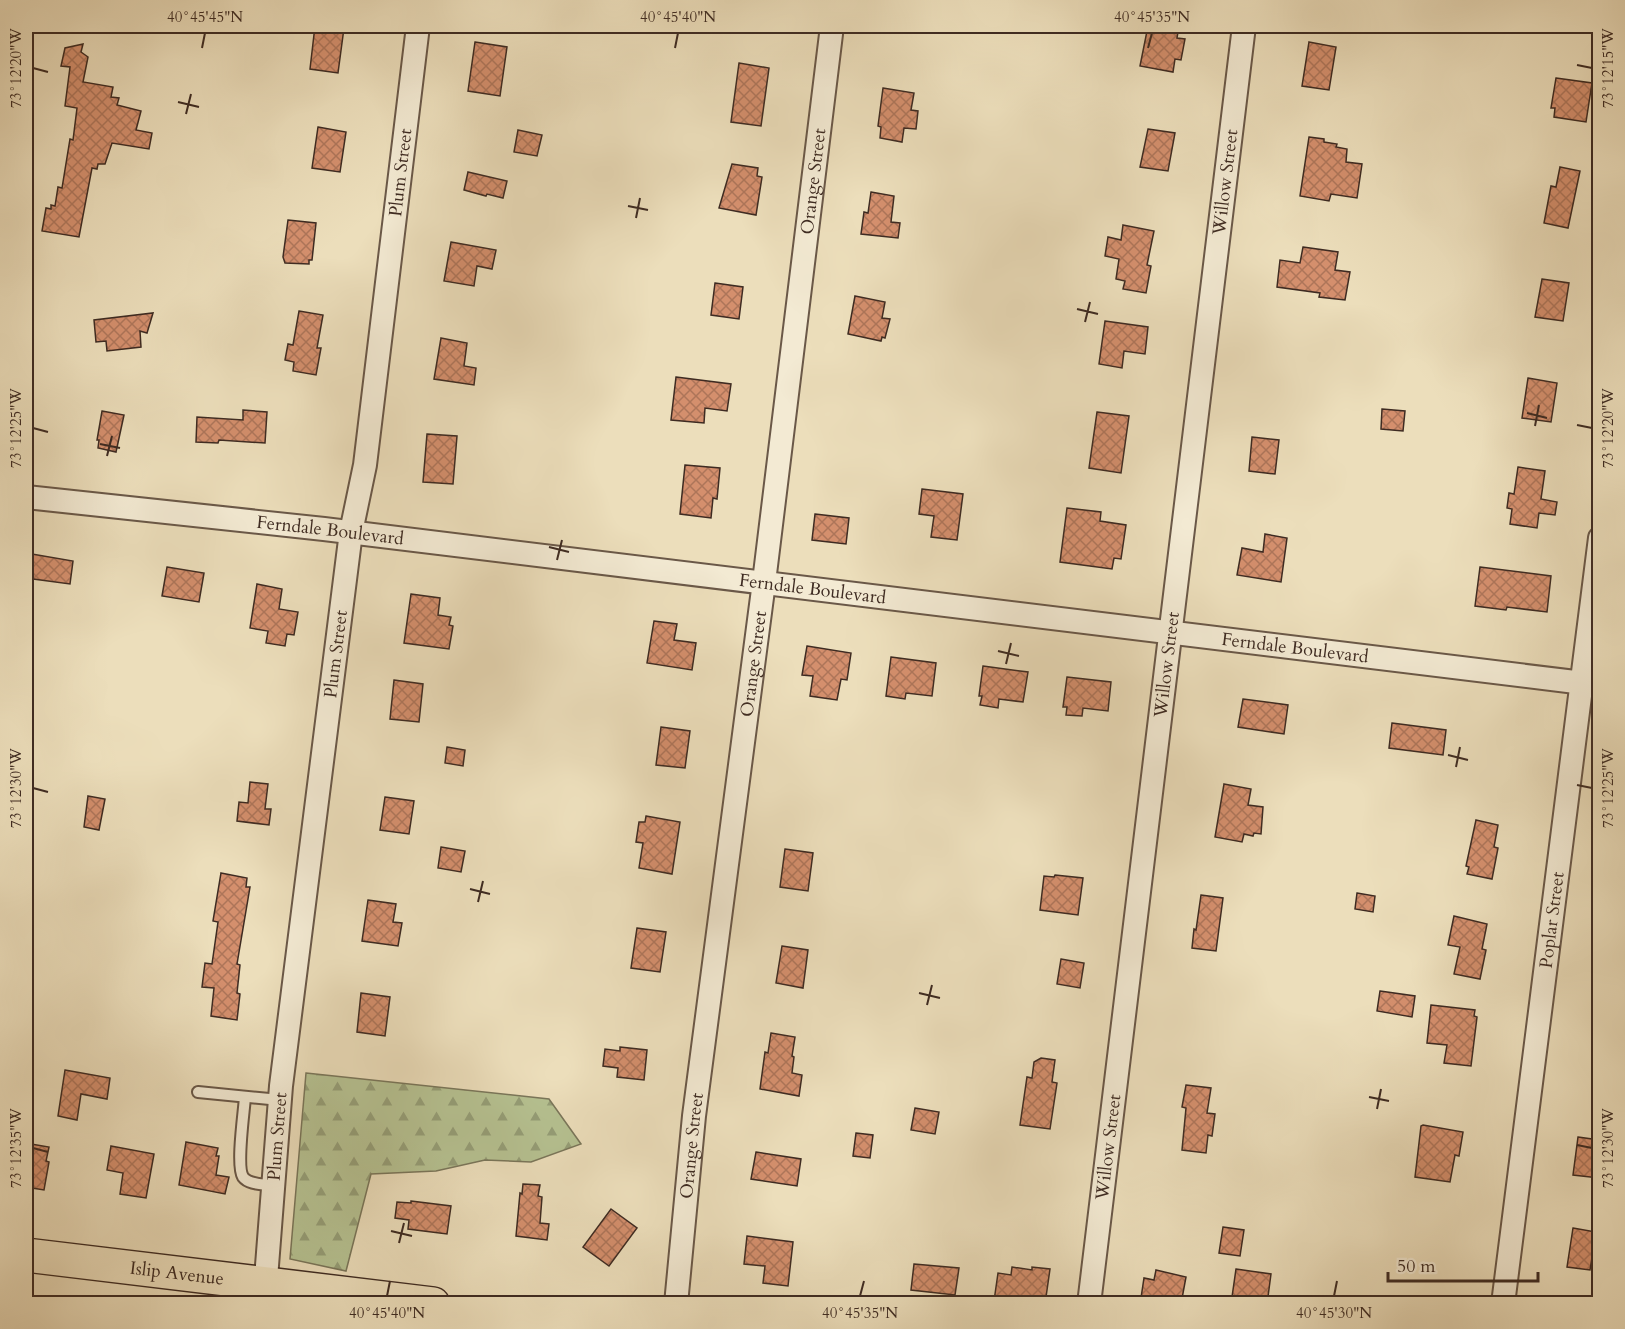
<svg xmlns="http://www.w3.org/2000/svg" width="1625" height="1329" font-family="Cardo,serif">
<defs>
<pattern id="forest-firs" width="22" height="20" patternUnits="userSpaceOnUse" patternTransform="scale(1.5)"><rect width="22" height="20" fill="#b6c292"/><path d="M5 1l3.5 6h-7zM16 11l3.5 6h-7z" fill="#959e77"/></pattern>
<pattern id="building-cross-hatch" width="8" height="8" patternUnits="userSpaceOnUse" patternTransform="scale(1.5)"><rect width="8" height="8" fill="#d48f6d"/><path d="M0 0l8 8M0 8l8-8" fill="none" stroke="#ad7559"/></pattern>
</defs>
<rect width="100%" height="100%" fill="#ecdebb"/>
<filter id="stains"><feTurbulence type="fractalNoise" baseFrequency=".00333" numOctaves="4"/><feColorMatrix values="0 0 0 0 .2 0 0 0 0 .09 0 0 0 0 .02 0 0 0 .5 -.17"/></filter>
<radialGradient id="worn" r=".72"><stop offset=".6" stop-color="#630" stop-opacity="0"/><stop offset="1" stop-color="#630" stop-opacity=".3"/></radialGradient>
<!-- forest -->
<path fill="url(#forest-firs)" stroke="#7a765a" stroke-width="1.5" d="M306,1073L549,1099L581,1144L531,1162L485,1160L436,1171L371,1174L346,1271L290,1259Z"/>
<!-- building -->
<g fill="url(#building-cross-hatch)" stroke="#3e2b22" stroke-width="1.5">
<path d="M315,26L344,28L338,73L310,69Z"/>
<path d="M1148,26H1179L1177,38L1185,39L1181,60L1175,59L1173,72L1140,66Z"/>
<path d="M475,42L507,47L500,96L468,91Z"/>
<path d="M1309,42L1336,47L1329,90L1302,86Z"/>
<path d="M83,44L81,52L88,57L83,82L113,87L111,97L119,98L117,105L141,111L136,130L152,133L149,149L112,143L105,164H98L97,169L92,168L79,237L42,231L46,208L51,209V205L55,206L58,187L62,188L70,139L73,140L77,108L65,106L70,67L61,66L65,48Z"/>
<path d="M739,63L769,68L761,126L731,122Z"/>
<path d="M1556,78L1592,83L1586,122L1554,117L1555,108H1551Z"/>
<path d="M883,88L914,93L911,110L918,111L916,129L904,128L902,142L880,138L881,127L878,126Z"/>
<path d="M318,127L346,132L340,172L312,168Z"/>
<path d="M1148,129L1175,133L1168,171L1140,167Z"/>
<path d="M518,130L542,135L537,156L514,152Z"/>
<path d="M1309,137L1324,139V142L1337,144L1336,147L1347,149L1346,162L1362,164L1357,198L1331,194L1329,201L1300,196Z"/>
<path d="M732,164L758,168L757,176L762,177L756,215L719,208Z"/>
<path d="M1560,167L1580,171L1568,228L1544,223L1551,186L1556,187Z"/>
<path d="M468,172L507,181L503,198L487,194L486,196L464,190Z"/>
<path d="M871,192L894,196L891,222L900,223L898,238L861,234L864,212L868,213Z"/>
<path d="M288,220L316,223L312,260H309V264L285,263L283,257Z"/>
<path d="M1123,225L1154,231L1147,265L1151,266L1146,293L1123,289L1125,281L1116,279L1119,259L1105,256L1108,237L1121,240Z"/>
<path d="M451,242L496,250L492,269L477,266L474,286L444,281Z"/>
<path d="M1303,247L1338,252L1335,270L1350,272L1345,300L1319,297L1320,293L1277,287L1280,260L1300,263Z"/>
<path d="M1542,279L1569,283L1563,321L1535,317Z"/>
<path d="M715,283L743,287L739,319L711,315Z"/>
<path d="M855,296L885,302L882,318L890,319L885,338L882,337L881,341L848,334Z"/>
<path d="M299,311L323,315L317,348H321L316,375L293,371L294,362L285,360L288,344L293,345Z"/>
<path d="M153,313L147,333L140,331L141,347L107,351L106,341L96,342L94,320Z"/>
<path d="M1105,321L1148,327L1145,354L1124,351L1122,368L1099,364Z"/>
<path d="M441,338L467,343L464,366L476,368L474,385L434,379Z"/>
<path d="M676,377L731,384L727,411L705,408L704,423L671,420Z"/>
<path d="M1528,378L1557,383L1551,422L1522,418Z"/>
<path d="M1382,409L1405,411L1403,431L1381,429Z"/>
<path d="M243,410L267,412L265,443L219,440L218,443L196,442L197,417L243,420Z"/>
<path d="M102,411L124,415L116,452L98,448L99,440H97Z"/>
<path d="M1097,412L1129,416L1121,473L1089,468Z"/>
<path d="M427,434L457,436L453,484L423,482Z"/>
<path d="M1252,437L1279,440L1275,474L1249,471Z"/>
<path d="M685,465L720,468L717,499L713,498L711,518L680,514Z"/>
<path d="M1518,467L1545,471L1541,499L1557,502L1555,515L1539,513L1537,528L1510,524L1512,509L1507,508L1509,493L1514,494Z"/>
<path d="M922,489L963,494L957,540L931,537L934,516L919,514Z"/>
<path d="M1067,508L1101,512L1100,521L1126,525L1121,559L1114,558L1112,569L1060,562Z"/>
<path d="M815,514L849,518L846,544L812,540Z"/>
<path d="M1265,534L1287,538L1281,582L1237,575L1242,548L1263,552Z"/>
<path d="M26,553L73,561L70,584L26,578Z"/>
<path d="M167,567L204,573L199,602L162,596Z"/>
<path d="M1480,567L1551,576L1547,612L1507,607L1506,610L1475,606Z"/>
<path d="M257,584L282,589L279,609L298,612L294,635L287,634L285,646L266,643L268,631L250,628Z"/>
<path d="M411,594L440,598L438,615L451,617L449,625L453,626L449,649L404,643Z"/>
<path d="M654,621L677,624L674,640L696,643L692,670L647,663Z"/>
<path d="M807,646L851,653L847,680L841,679L837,700L810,696L813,676L802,675Z"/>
<path d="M891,657L936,663L932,696L906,693L905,699L886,696Z"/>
<path d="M983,666L1028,672L1023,702L999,699L998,708L980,705L982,696H979Z"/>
<path d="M1067,677L1111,682L1108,711L1083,708L1082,716L1066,715L1067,707H1063Z"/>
<path d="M394,680L423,684L419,722L390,719Z"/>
<path d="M1243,699L1288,705L1284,734L1238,727Z"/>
<path d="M1392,723L1446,730L1443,755L1389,748Z"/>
<path d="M661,727L690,731L685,768L656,765Z"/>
<path d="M447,747L465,750L463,766L445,763Z"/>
<path d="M250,782L268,784L265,809H271L269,825L237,821L239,802L248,803Z"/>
<path d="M1224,784L1251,789L1248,805L1263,807L1261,834L1254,833L1253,836L1244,834L1242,842L1215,837Z"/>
<path d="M88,796L105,799L99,830L84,827Z"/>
<path d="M385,797L414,801L409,834L380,830Z"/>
<path d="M646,816L680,822L672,874L639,868L643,843L636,842L639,822H645Z"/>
<path d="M1476,820L1498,825L1494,847L1498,848L1492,879L1467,874L1469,867L1466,866Z"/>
<path d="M441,847L465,851L461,872L438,868Z"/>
<path d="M785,849L813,853L808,891L780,887Z"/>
<path d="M221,873L247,878L246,887H250L237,964L240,965L237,993L240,994L237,1020L211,1016L214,988L202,987L205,963L212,964L218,922L213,921Z"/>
<path d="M1055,875L1083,878L1078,915L1040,910L1044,876L1054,877Z"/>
<path d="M1357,893L1375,896L1373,912L1355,909Z"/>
<path d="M1201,895L1223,898L1216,951L1192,948L1194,929L1196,930Z"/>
<path d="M368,900L396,904L393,922L402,923L398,946L362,941Z"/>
<path d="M1454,916L1487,924L1482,949L1486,950L1480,979L1454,974L1460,947L1448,945Z"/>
<path d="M637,928L666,932L660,972L631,968Z"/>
<path d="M782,946L808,950L803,988L776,983Z"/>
<path d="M1061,959L1084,963L1080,988L1057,984Z"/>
<path d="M1380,991L1415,996L1412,1017L1377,1011Z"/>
<path d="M361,993L390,997L385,1036L357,1032Z"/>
<path d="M1431,1005L1475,1010L1474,1016L1477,1017L1471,1066L1444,1063L1447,1045L1427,1043Z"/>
<path d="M771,1033L795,1037L792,1056L794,1057L792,1073L802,1075L799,1096L760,1089L765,1052L768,1053Z"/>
<path d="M620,1047L647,1050L644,1080L617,1077L618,1068L603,1066L605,1049L620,1051Z"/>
<path d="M1041,1058L1055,1060L1052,1082L1057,1083L1050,1129L1020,1125L1027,1077L1032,1078L1034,1062Z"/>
<path d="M65,1070L110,1078L107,1099L81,1094L77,1120L58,1116Z"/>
<path d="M1186,1085L1211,1088L1207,1113L1215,1114L1212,1136L1208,1135L1206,1153L1182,1150L1186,1108L1182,1107Z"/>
<path d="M915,1108L939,1112L935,1134L911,1130Z"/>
<path d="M1423,1125L1463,1132L1459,1156L1455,1155L1450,1182L1415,1177L1421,1126Z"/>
<path d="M856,1133L873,1135L870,1158L853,1156Z"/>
<path d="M1578,1137L1599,1140V1178L1573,1175Z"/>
<path d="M186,1142L218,1148L216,1156H219L216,1175L229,1177L225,1194L179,1185Z"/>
<path d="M31,1144L49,1147L46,1161L49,1162L44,1190L26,1187V1158L28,1159Z"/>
<path d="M111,1146L154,1154L146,1198L120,1194L123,1173L107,1170Z"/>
<path d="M756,1152L801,1159L797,1186L751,1179Z"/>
<path d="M523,1184L540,1185L538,1196L542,1197L540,1223L549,1224L547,1240L516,1236L520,1193L522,1194Z"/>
<path d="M411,1201L451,1206L447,1234L408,1229L409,1220L395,1218L397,1202L411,1203Z"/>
<path d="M611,1209L637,1228L609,1266L583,1247Z"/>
<path d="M1223,1227L1244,1230L1240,1256L1219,1253Z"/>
<path d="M1573,1228L1596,1232L1590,1270L1567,1267Z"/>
<path d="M747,1236L793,1242L788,1286L763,1283L765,1266L744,1264Z"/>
<path d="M914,1264L959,1268L955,1295L911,1290Z"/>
<path d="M1012,1267L1032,1270V1267L1050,1269L1045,1304H1014L994,1301L998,1273L1011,1275Z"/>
<path d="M1236,1269L1271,1274L1267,1304H1231Z"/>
<path d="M1156,1270L1186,1277L1181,1304H1143L1144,1299L1141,1298L1144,1278L1154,1280Z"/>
</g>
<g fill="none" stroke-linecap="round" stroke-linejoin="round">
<defs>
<g id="service">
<path d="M198,1092L280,1100"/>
<path d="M245,1097C244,1112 236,1166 243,1177C249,1185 264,1184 274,1186"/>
</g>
<g id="minor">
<path id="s1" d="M26,497L324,529L1600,685"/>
<path id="s2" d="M264,1304L281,1086L351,532L365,465L418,26"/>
<path id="s3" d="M676,1304L694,1116L764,582L832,26"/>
<path id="s4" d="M1089,1304L1244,26"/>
<path id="s5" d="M1503,1304L1600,538"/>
</g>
<g id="primary">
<path id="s6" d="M26,1255L433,1304"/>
</g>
</defs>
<!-- service casing -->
<use href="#service" stroke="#6a5848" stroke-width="14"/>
<!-- minor casing -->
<use href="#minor" stroke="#6a5848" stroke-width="26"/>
<!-- primary casing -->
<use href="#primary" stroke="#3e2b22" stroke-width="36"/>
<!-- service -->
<use href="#service" stroke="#f3ead3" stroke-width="10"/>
<!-- minor -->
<use href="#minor" stroke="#f3ead3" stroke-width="22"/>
<!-- primary -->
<use href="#primary" stroke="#ecdebb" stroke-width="33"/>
</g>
<!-- ticks -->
<path fill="none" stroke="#3e2b22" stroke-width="2" d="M202,48L205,33M675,48L678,33M1148,48L1152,33M1577,65L1592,68M33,68L48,72M178,102L199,107M186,114L191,94M628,206L648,210M636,218L640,198M1077,309L1098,314M1085,322L1090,302M1527,413L1547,418M1577,425L1592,428M1535,426L1539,405M33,428L48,432M100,444L120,448M107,456L112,436M549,547L569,552M557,560L562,540M998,651L1019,656M1006,664L1011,643M1448,755L1468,760M1456,767L1460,747M1577,785L1592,788M33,788L48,792M470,889L490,894M478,902L483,881M919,993L940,998M927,1005L932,985M1369,1097L1389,1101M1377,1109L1381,1089M1577,1145L1592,1148M33,1148L48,1152M391,1231L412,1236M399,1243L404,1223M387,1296L390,1281M860,1296L864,1281M1334,1296L1337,1281"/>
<g text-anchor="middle" stroke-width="4.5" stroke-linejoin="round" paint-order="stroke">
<!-- street labels -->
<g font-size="18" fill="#3e2b22" stroke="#f3ead3">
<text dy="6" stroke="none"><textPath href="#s2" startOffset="1140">Plum Street</textPath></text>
<text dy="6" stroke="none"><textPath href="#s3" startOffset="1131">Orange Street</textPath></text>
<text dy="6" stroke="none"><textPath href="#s4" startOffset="1130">Willow Street</textPath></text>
<text dy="6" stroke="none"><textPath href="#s1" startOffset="306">Ferndale Boulevard</textPath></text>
<text dy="6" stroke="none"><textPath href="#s1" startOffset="792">Ferndale Boulevard</textPath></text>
<text dy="6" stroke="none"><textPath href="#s1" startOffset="1278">Ferndale Boulevard</textPath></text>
<text dy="6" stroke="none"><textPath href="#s2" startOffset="654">Plum Street</textPath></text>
<text dy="6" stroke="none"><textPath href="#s3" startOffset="645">Orange Street</textPath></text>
<text dy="6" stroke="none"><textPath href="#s4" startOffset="644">Willow Street</textPath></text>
<text dy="6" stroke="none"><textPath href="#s5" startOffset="387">Poplar Street</textPath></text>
<text dy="6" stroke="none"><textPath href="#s2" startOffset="168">Plum Street</textPath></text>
<text dy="6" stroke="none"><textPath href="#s3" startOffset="159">Orange Street</textPath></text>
<text dy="6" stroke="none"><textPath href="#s4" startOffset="158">Willow Street</textPath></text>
<text dy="6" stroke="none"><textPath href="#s6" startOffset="152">Islip Avenue</textPath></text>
</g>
</g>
<!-- margin -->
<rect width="1625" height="1329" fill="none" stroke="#ecdebb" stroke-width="66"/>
<!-- scale -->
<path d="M1388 1272v9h150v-9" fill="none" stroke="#3e2b22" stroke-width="3"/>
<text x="1397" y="1272" font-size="18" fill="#3e2b22" stroke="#f3ead3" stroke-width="4.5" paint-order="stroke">50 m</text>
<rect x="33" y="33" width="1559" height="1263" fill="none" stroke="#3e2b22" stroke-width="2"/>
<g font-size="15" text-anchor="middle" fill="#3e2b22">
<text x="205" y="22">40°45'45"N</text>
<text x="678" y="22">40°45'40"N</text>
<text x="1152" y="22">40°45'35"N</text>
<text transform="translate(1608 68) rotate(-90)" y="5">73°12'15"W</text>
<text transform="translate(16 68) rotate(-90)" y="5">73°12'20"W</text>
<text transform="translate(1608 428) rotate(-90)" y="5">73°12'20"W</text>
<text transform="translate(16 428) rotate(-90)" y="5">73°12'25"W</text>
<text transform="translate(1608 788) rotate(-90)" y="5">73°12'25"W</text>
<text transform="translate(16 788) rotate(-90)" y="5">73°12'30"W</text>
<text transform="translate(1608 1148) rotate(-90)" y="5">73°12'30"W</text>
<text transform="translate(16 1148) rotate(-90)" y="5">73°12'35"W</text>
<text x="387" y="1318">40°45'40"N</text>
<text x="860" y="1318">40°45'35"N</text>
<text x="1334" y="1318">40°45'30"N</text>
</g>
<rect width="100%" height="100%" filter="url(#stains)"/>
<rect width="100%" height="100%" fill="url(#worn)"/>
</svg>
